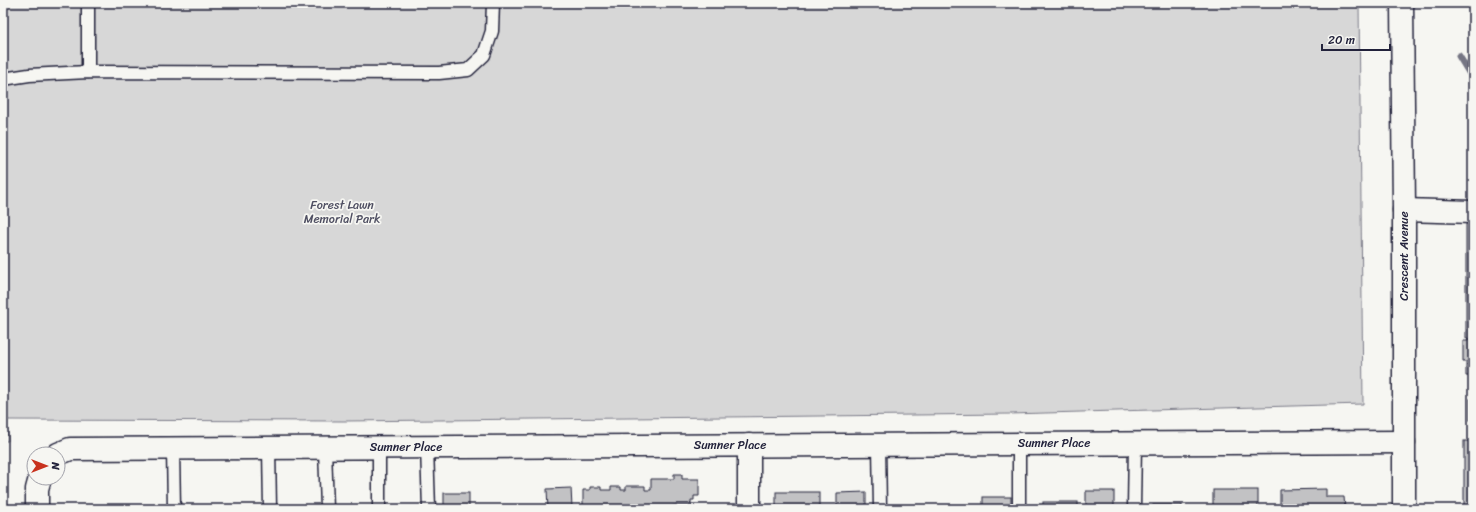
<svg xmlns="http://www.w3.org/2000/svg" width="1476" height="512" font-family="Sriracha,sans-serif">
<rect width="100%" height="100%" fill="#f6f6f2"/>
<filter id="ink" filterUnits="userSpaceOnUse"><feTurbulence type="fractalNoise" baseFrequency=".025" numOctaves="2"/><feDisplacementMap in="SourceGraphic" scale="8" xChannelSelector="R" yChannelSelector="G"/><feConvolveMatrix kernelMatrix="1 2 1 2 8 2 1 2 1" color-interpolation-filters="sRGB"/></filter>
<g filter="url(#ink)">
<!-- green -->
<path fill="#d7d7d7" stroke="#7c7c89" d="M3,3H1359L1363,404L1010,414L344,421L7,420L8,441H3Z"/>
<g fill="none" stroke-linecap="round" stroke-linejoin="round">
<!-- stream -->
<path stroke="#757583" stroke-width="7" d="M1459,56L1473,79"/>
</g>
<!-- building -->
<g fill="#c2c2c4" stroke="#22223b">
<path d="M1466,223H1473V376H1466V364H1469V362H1463V341H1468V338H1466Z"/>
<rect x="1470" y="399" width="3" height="21"/>
<rect x="1464" y="441" width="9" height="68"/>
<path d="M674,474H682V479H699V496H694V500H691V506H673V509H583V490H590V487H601V490H611V487H621V490H626V486H645V490H651V479H674Z"/>
<path d="M571,488L572,508L574,509H548L547,489Z"/>
<path d="M1326,489V497H1344L1345,509H1280V490Z"/>
<rect x="1213" y="490" width="45" height="19"/>
<rect x="1086" y="491" width="28" height="18"/>
<rect x="776" y="492" width="43" height="17"/>
<path d="M866,492V509H837V493Z"/>
<rect x="444" y="493" width="25" height="16"/>
<rect x="983" y="497" width="28" height="12"/>
<rect x="1043" y="502" width="35" height="7"/>
<rect x="1153" y="505" width="29" height="4"/>
</g>
<g fill="none" stroke-linecap="round" stroke-linejoin="round">
<defs>
<g id="service">
<path d="M88,3V72"/>
<path d="M3,79L29,75L88,72L439,73L468,70L484,55L492,31L493,3"/>
<path d="M1019,443V509"/>
<path d="M879,444L880,509"/>
<path d="M427,447L429,509"/>
<path d="M269,448L270,509"/>
<path d="M325,448L327,509"/>
<path d="M173,449L174,509"/>
<path d="M379,509V447"/>
<path d="M1134,509L1135,443"/>
</g>
<g id="minor">
<path d="M1404,210L1473,212"/>
<path d="M749,445V509"/>
<path d="M58,454L70,449L1404,442"/>
<path d="M37,509V489L40,478"/>
</g>
<path id="secondary" d="M1402,3L1404,210V509"/>
</defs>
<!-- service casing -->
<use href="#service" stroke="#22223b" stroke-width="15"/>
<!-- minor casing -->
<use href="#minor" stroke="#22223b" stroke-width="25"/>
<!-- secondary casing -->
<use href="#secondary" stroke="#22223b" stroke-width="25"/>
<!-- service -->
<use href="#service" stroke="#f6f6f2" stroke-width="12"/>
<!-- minor -->
<use href="#minor" stroke="#f6f6f2" stroke-width="22"/>
<!-- secondary -->
<use href="#secondary" stroke="#f6f6f2" stroke-width="22"/>
</g>
</g>
<g text-anchor="middle" stroke-width="3.5" stroke-linejoin="round" paint-order="stroke">
<!-- park labels -->
<g font-size="12" fill="#4f4f62" stroke="#f6f6f2">
<text x="342" y="209">Forest Lawn<tspan x="342" dy="14">Memorial Park</tspan></text>
</g>
<!-- street labels -->
<g font-size="12" fill="#22223b" stroke="#f6f6f2">
<text transform="translate(1404 256) rotate(-90)" y="4">Crescent Avenue</text>
<text x="1054" y="447">Sumner Place</text>
<text x="730" y="449">Sumner Place</text>
<text x="406" y="451">Sumner Place</text>
</g>
</g>
<!-- margin -->
<rect width="1476" height="512" fill="none" stroke="#f6f6f2" stroke-width="16"/>
<rect x="8" y="8" width="1460" height="496" fill="none" stroke="#22223b" stroke-width="1.5" filter="url(#ink)"/>
<!-- north arrow -->
<g transform="translate(46 466) rotate(90)"><circle r="19" fill="#f6f6f2" stroke="#a1a1a9"/>
<path d="M0-3L7 15L0 10L-7 15Z" fill="#c8321e"/>
<text y="-6" font-size="11" font-weight="bold" text-anchor="middle" fill="#22223b">N</text>
</g>
<!-- scale -->
<path d="M1322 44v6h68v-6" fill="none" stroke="#22223b" stroke-width="2"/>
<text x="1328" y="44" font-size="12" fill="#22223b" stroke="#f6f6f2" stroke-width="3" paint-order="stroke">20 m</text>
</svg>
